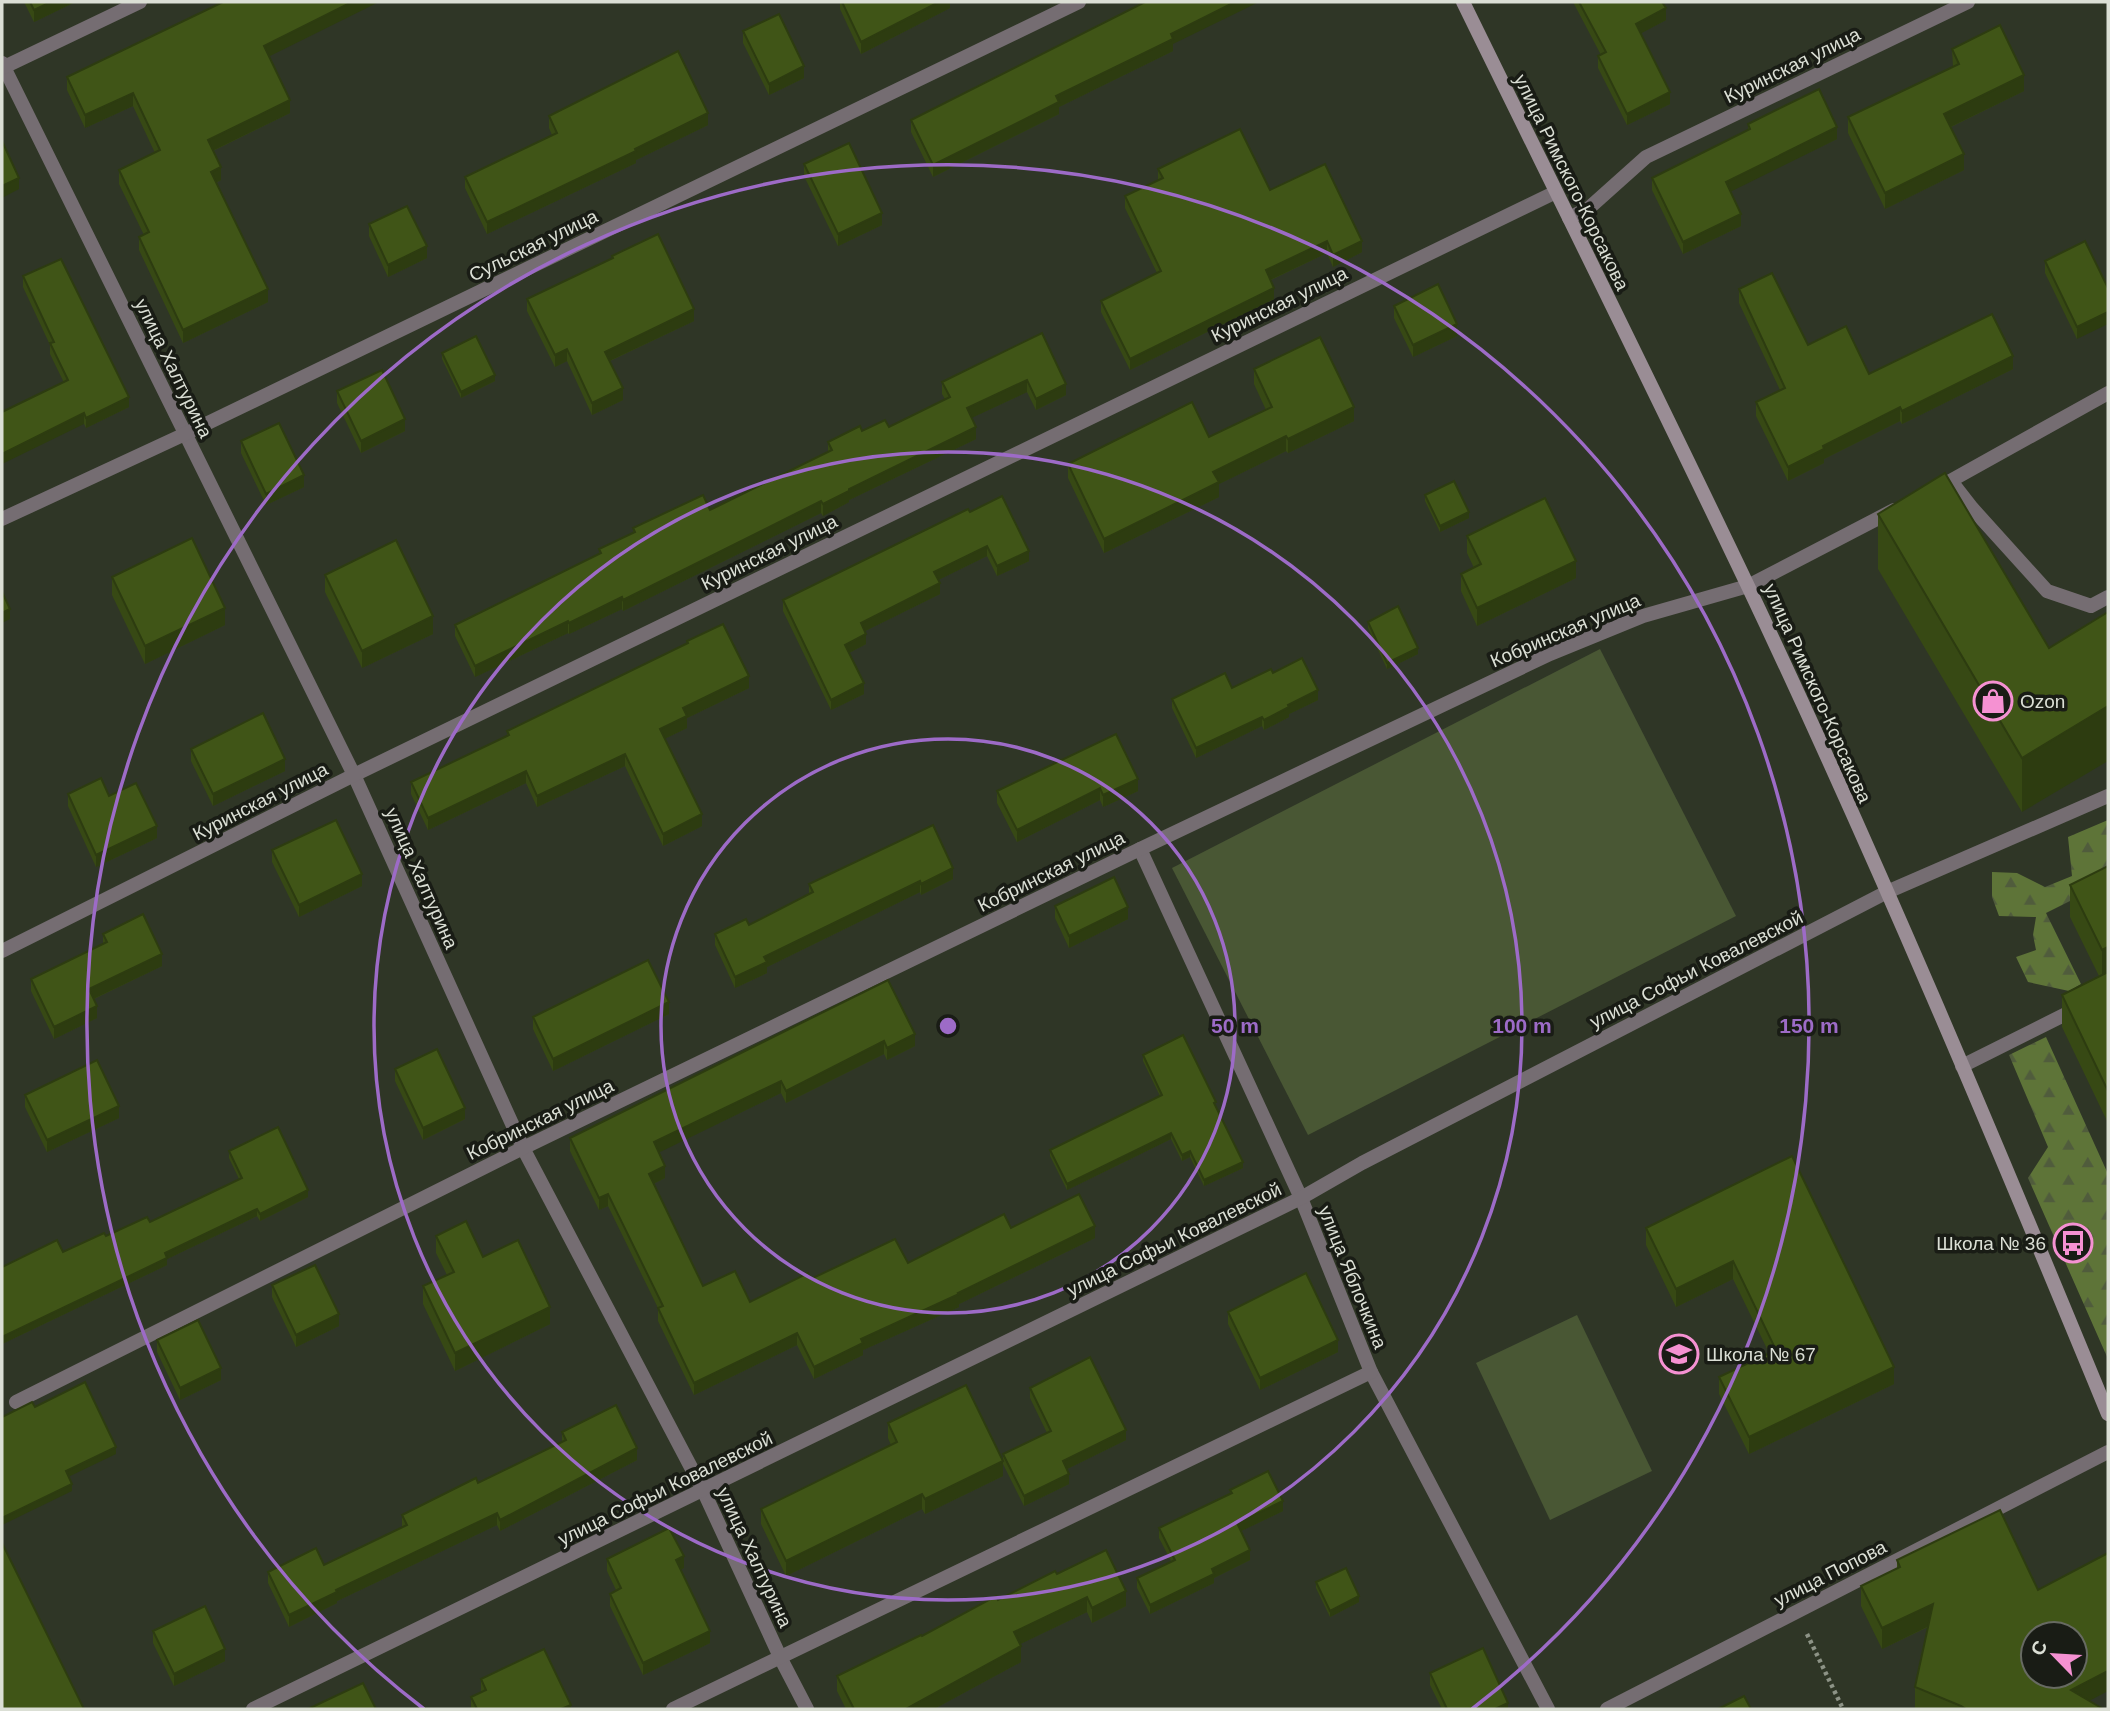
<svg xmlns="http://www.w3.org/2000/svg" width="2110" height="1711" font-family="Arial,sans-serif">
<defs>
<pattern id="forest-firs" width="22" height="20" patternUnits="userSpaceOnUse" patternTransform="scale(1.75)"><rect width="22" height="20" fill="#5e7438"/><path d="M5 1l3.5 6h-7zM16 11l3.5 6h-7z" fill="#505c3c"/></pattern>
</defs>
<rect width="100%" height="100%" fill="#2f3626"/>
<!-- forest -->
<g fill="url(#forest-firs)">
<path d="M2108,820V882L2046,913L2081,984L2069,991L2028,982L2016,957L2036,950L2033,935L2036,917L1999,916L1992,897V872L2017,873L2045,887L2072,876L2068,837Z"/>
<path d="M2046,1037L2108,1174V1359L2028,1178L2048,1147L2009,1055Z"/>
</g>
<!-- park -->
<g fill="#495734">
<path d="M1600,649L1736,916L1308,1135L1172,868Z"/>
<path d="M1577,1315L1652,1471L1550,1520L1476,1363Z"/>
</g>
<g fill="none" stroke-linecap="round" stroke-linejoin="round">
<!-- path -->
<path stroke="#8d9386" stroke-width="4.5" stroke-dasharray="3.5 3.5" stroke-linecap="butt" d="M1807,1634L1843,1709"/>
<!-- lane -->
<g stroke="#756d72" stroke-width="14">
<path d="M1951,481L1972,508L2047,591L2091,606L2108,597"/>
<path d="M1887,892L2108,796"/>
<path d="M1962,1066L2108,993"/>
</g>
<!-- street -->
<g stroke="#756d72" stroke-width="14">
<path d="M2,63L354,775L523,1148L704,1492L781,1659L807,1709"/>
<path d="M2,68L140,2"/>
<path d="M1569,218L1589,208L1646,157L1968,2"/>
<path d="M1934,490L2108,393"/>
<path d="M2,519L185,434L1079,2"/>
<path d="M1140,849L1301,1198L1371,1372L1548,1709"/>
<path d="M2,951L354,775L1556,192"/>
<path d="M16,1402L523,1148L1140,849L1550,654L1643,616L1748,586L1894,510"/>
<path d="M253,1709L1301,1198L1362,1163L1887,892"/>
<path d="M673,1709L1371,1372"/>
<path d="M1607,1709L2108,1452"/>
</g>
<!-- secondary -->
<path stroke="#9a8d95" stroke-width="14" d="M1463,2C1558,196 1654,389 1747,584C1876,856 1993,1135 2108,1414"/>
</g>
<!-- wall -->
<g fill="#374914">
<path d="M24,2H75L34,22Z"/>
<path d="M840,2H950V8L861,54L840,9Z"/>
<path d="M1573,2H1662L1666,20L1641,33L1670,104L1627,125L1598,68V56L1601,55Z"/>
<path d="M743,31L804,78L769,95L743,43Z"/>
<path d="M1173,44V51L1059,107V114L933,177L911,132V120Z"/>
<path d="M1952,49L2024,91L1951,127L1964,170L1885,209L1848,133V117L1953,67Z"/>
<path d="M269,56L290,113L213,151L221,180L216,183L268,302L183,343L139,250V237L144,235L119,184V170L155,153L133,106L85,128L67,90V77Z"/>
<path d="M549,116L708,125L636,160V163L487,234L465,188V177L552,135L549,128Z"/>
<path d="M1748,124L1837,139L1730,191L1741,226L1683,254L1652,190V178L1748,131Z"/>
<path d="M804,164L882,225L838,246L804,176Z"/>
<path d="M1158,169L1270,190L1362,252L1333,267L1327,253L1271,280L1274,299L1130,370L1101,312V301L1157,273L1125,208V196L1158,180Z"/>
<path d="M369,224L427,258L388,277L369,236Z"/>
<path d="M2085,241L2077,339L2045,273V261Z"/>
<path d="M612,256L694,321L610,361L623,400L592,415L567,361L555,367L527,311V299L612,259Z"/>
<path d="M23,276L129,407L86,428L50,354V345L23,287Z"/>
<path d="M1739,289L1808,345L1869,374L2013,369L1902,424L1900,421L1824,459V463L1788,481L1756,416V402L1780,390L1739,303Z"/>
<path d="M1394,306L1457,336L1413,357L1394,318Z"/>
<path d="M1042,333L1066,395L1036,410L1027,392L971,418L976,439L849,500V502L823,516L821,513L623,611L622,609L569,634L568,633L475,677L455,636V625L599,554V549L633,533V528L710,510L828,452V442L862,431L889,427L945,399L942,394V382Z"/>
<path d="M442,353L495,381L461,398L442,359Z"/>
<path d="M1254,369L1354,421L1288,453L1286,451L1219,484V497L1104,553L1068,478V464L1209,437L1266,410L1254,384Z"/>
<path d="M337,391L405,431L361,453L337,403Z"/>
<path d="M241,441L304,487L266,505L241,453Z"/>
<path d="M1425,495L1469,518L1440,532L1425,501Z"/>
<path d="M970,512L1029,561L997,576L987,556L938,580L940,594L865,631L866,644L849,653L864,694L831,710L783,611V600Z"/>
<path d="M1878,514L2049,648L2022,812L1878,569Z"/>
<path d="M1467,536L1576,578L1477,626L1461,591V574L1474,568L1467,553Z"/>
<path d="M325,575L433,634L362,668L325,592Z"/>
<path d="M112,577L225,625L145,664L112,595Z"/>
<path d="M1368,622L1418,654L1387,669L1368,628Z"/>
<path d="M687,641L749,688L687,718V728L664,739L702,826L663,846L625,766L537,807L526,783L428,830L411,794V782L507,736V731L687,644Z"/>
<path d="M1273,673L1318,700L1289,714V717L1264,730L1262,726L1196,758L1172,708V699L1232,688Z"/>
<path d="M1116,734L1138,791L1103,807L1100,800L1017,842L997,803V791Z"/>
<path d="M191,749L285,771L213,806L191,761Z"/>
<path d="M68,794L109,796L157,838L96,867L68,806Z"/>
<path d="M272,850L362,886L299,917L272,862Z"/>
<path d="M2108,866V1123L2062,1027V995L2099,976L2070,917V885Z"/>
<path d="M953,879L921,895L920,892L767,967V973L735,988L715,945V934L749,925L809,894V884Z"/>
<path d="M1055,906L1128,919L1069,948L1055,918Z"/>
<path d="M103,934L162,966L94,999L97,1018L54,1039L31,991V979L103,944Z"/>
<path d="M888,980L915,1046L887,1060L884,1054L786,1103L781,1093L659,1152L665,1178L653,1184L703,1286L750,1302L811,1279L908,1263L1011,1228L1095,1238L959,1304V1307L863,1350V1355L814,1379L797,1345L694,1395L658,1321V1308L608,1206L599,1210L570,1151V1138Z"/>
<path d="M669,1014L553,1071L533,1029V1017Z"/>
<path d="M1143,1055L1216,1107L1243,1168L1204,1186L1190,1157L1182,1161L1171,1139L1067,1190L1050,1156V1150L1160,1096L1143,1061Z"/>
<path d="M395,1069L465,1119L423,1140L395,1081Z"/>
<path d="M25,1095L119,1118L47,1152L25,1107Z"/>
<path d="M229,1151L308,1197L260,1221L257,1216L167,1259V1265L2,1344V1267L63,1252L106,1236L150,1222L239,1179L229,1158Z"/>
<path d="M1792,1156L1894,1384L1749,1454L1719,1394V1377L1769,1353L1733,1279L1676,1307L1646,1245V1228Z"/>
<path d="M436,1236L483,1257L550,1324L455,1371L423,1304V1286L447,1275L436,1253Z"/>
<path d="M272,1285L339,1326L296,1347L272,1297Z"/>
<path d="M1228,1312L1338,1352L1260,1390L1228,1324Z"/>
<path d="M157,1340L221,1380L180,1400L157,1352Z"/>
<path d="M1030,1388L1126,1440L1067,1469L1069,1484L1024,1506L1003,1464V1454L1047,1433L1030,1398Z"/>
<path d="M888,1423L1003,1476L925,1514L922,1509L786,1576L761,1524V1509L891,1445L888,1438Z"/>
<path d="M562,1432L637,1460L500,1531L497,1525L337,1601V1603L289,1627L268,1583V1572L324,1565L402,1527V1515L478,1483L562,1442Z"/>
<path d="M1230,1490L1283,1511L1241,1531L1250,1560L1214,1578V1583L1150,1614L1137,1588V1578L1171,1561L1159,1538V1528L1230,1493Z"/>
<path d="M607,1559L684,1568L680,1569L710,1643L643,1675L610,1606V1594L616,1590L607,1571Z"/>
<path d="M1897,1560L2090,1701L2103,1709H1918L1915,1708V1687L1928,1627L1882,1649L1861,1606V1586L1897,1569Z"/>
<path d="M1057,1574L1126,1606L1092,1623L1087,1612L1020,1644L1021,1662L934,1709H846L837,1691V1676L998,1600Z"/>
<path d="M1316,1582L1359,1602L1330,1617L1316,1588Z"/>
<path d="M153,1631L225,1661L174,1686L153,1643Z"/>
<path d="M1430,1673L1508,1709H1442L1430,1685Z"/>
<path d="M481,1679L571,1709H471V1697L481,1692Z"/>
</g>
<!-- shaded-wall -->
<g fill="#2d3c10">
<path d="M51,2H75L34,22V10Z"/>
<path d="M352,2H379L264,59V46Z"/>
<path d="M939,2H950V8L861,54V42Z"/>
<path d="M1235,2H1259L1173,44V51L1059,107V114L933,177V165L1171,34Z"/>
<path d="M1666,8V20L1636,36V24Z"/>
<path d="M804,66V78L769,95V84Z"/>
<path d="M2024,75V91L1944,130V114Z"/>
<path d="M1670,92V104L1627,125V114Z"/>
<path d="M133,93V106L85,128V115Z"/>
<path d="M290,100V113L208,153V140Z"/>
<path d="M708,113V125L636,160V163L487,234V222Z"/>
<path d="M1837,127V139L1726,194V182Z"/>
<path d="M1964,154V170L1885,209V193Z"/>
<path d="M221,167V180L211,185V172Z"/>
<path d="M19,178V189L2,198V186Z"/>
<path d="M882,213V225L838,246V234Z"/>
<path d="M1741,214V226L1683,254V242Z"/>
<path d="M1327,241V253L1266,282V270Z"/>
<path d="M1362,241V252L1333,267V255Z"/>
<path d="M427,246V258L388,277V265Z"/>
<path d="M1274,288V299L1130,370V359Z"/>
<path d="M268,289V302L183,343V330Z"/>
<path d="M694,309V321L605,363V352Z"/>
<path d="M2108,312V324L2077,339V327Z"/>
<path d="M1457,324V336L1413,357V345Z"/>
<path d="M567,349V361L555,367V355Z"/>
<path d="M2013,356V369L1902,424V411Z"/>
<path d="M495,375V381L461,398V392Z"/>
<path d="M1027,380V392L967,420V408Z"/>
<path d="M1066,384V395L1036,410V399Z"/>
<path d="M623,388V400L592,415V403Z"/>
<path d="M129,397V407L86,428V418Z"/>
<path d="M1354,407V421L1288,453V439Z"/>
<path d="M1900,407V421L1824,459V463L1788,481V467L1823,446Z"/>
<path d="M84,413V424L2,464V454Z"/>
<path d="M405,419V431L361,453V441Z"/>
<path d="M976,427V439L849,500V502L823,516V504L849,489Z"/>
<path d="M1286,436V451L1219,484V497L1104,553V539L1213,472Z"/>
<path d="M304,475V487L266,505V494Z"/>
<path d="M821,501V513L623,611V600Z"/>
<path d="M1469,512V518L1440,532V526Z"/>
<path d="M987,546V556L934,582V572Z"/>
<path d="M1029,551V561L997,576V566Z"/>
<path d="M1576,561V578L1477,626V608Z"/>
<path d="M940,583V594L861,633V623Z"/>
<path d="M622,597V609L569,634V623Z"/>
<path d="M225,608V625L145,664V646Z"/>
<path d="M10,609V619L2,623V613Z"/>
<path d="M433,616V634L362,668V651Z"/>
<path d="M568,621V633L475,677V666Z"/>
<path d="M866,634V644L845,655V645Z"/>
<path d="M1418,648V654L1387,669V663Z"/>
<path d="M749,676V688L687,718V728L660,741V729L683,708Z"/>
<path d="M864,683V694L831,710V700Z"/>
<path d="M1318,690V700L1289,714V717L1264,730V720L1288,705Z"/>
<path d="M2108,706V761L2022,812V758Z"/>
<path d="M1262,717V726L1196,758V748Z"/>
<path d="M625,754V766L537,807V796Z"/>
<path d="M285,759V771L213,806V794Z"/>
<path d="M526,771V783L428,830V818Z"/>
<path d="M1138,779V791L1103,807V795Z"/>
<path d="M1100,788V800L1017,842V830Z"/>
<path d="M702,814V826L663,846V834Z"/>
<path d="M157,826V838L96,867V855Z"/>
<path d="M953,868V879L921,895V884Z"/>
<path d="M362,874V886L299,917V905Z"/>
<path d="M920,881V892L767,967V973L735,988V977L764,957Z"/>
<path d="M1128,907V919L1069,948V936Z"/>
<path d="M2108,947V979L2102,982V950Z"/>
<path d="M162,954V966L89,1001V989Z"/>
<path d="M669,1002V1014L553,1071V1059Z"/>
<path d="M97,1006V1018L54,1039V1027Z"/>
<path d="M915,1034V1046L887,1060V1048Z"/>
<path d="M884,1041V1054L786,1103V1091Z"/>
<path d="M781,1081V1093L654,1155V1142Z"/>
<path d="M119,1106V1118L47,1152V1140Z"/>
<path d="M465,1108V1119L423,1140V1128Z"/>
<path d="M1171,1133V1139L1067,1190V1184Z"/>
<path d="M1190,1151V1157L1182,1161V1155Z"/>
<path d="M1243,1162V1168L1204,1186V1180Z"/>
<path d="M665,1166V1178L649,1186V1174Z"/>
<path d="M308,1190V1197L260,1221V1214Z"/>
<path d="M608,1194V1206L599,1210V1198Z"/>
<path d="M257,1209V1216L167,1259V1265L2,1344V1337L165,1253Z"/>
<path d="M1095,1226V1238L959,1304V1307L863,1350V1355L814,1379V1367L861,1339Z"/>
<path d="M1733,1261V1279L1676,1307V1289Z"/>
<path d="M550,1307V1324L455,1371V1353Z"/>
<path d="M339,1314V1326L296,1347V1335Z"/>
<path d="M797,1333V1345L694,1395V1383Z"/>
<path d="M1338,1340V1352L1260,1390V1378Z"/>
<path d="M1894,1367V1384L1749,1454V1437Z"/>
<path d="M221,1368V1380L180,1400V1388Z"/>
<path d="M1126,1430V1440L1063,1471V1461Z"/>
<path d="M116,1447V1454L66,1478V1471Z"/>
<path d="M637,1448V1460L500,1531V1520Z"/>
<path d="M1003,1461V1476L925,1514V1499Z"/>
<path d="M1069,1474V1484L1024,1506V1496Z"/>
<path d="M72,1484V1491L2,1525V1518Z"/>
<path d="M922,1494V1509L786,1576V1561Z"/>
<path d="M1283,1501V1511L1237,1533V1523Z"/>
<path d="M497,1513V1525L337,1601V1603L289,1627V1615L336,1590Z"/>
<path d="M1250,1550V1560L1214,1578V1583L1150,1614V1605L1212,1569Z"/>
<path d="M684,1556V1568L676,1572V1560Z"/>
<path d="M1126,1591V1606L1092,1623V1608Z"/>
<path d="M1359,1596V1602L1330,1617V1611Z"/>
<path d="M1087,1597V1612L1014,1647V1632Z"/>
<path d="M1933,1604V1624L1882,1649V1628Z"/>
<path d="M710,1631V1643L643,1675V1663Z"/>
<path d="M1021,1646V1662L934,1709H906Z"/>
<path d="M225,1649V1661L174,1686V1674Z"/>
<path d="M2108,1671V1691L2074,1709L2071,1690Z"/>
<path d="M1508,1703V1709H1495Z"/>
<path d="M571,1705V1709H561Z"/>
</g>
<!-- building -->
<g fill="#405517" stroke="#2d3c10" stroke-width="2" fill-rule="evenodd">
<path d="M30,2H51L34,10Z"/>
<path d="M223,2H352L264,46L290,100L208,140L221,167L211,172L268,289L183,330L139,237L149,232L119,170L160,150L133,93L85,115L67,77Z"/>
<path d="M842,2H939L861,42Z"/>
<path d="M1145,2H1235L1171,34L1173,39L1056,96L1059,102L933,165L911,120Z"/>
<path d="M1579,2H1662L1666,8L1636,24L1670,92L1627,114L1598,56L1606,52Z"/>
<path d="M779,14L804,66L769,84L743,31Z"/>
<path d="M2000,25L2024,75L1944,114L1964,154L1885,193L1848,117L1959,64L1952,49Z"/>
<path d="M678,51L708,113L635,149L636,151L487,222L465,177L557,133L549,116Z"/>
<path d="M1819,89L1837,127L1726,182L1741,214L1683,242L1652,178L1750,129L1748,124Z"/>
<path d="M1240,129L1270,190L1325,164L1362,241L1333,255L1327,241L1266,270L1274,288L1130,359L1101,301L1161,271L1125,196L1163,178L1158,169Z"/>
<path d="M2,141L19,178L2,186Z"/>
<path d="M849,143L882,213L838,234L804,164Z"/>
<path d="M407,206L427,246L388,265L369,224Z"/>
<path d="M658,234L694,309L605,352L623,388L592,403L567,349L555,355L527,299L613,258L612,256Z"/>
<path d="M2085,241L2108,288V312L2077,327L2045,261Z"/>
<path d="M61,259L129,397L86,418L84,413L2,454V412L68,380L50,343L54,342L23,276Z"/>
<path d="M1772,273L1808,345L1846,326L1869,374L1992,314L2013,356L1902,411L1900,407L1823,446L1824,449L1788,467L1756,402L1785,388L1739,289Z"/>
<path d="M1438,284L1457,324L1413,345L1394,306Z"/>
<path d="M1042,333L1066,384L1036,399L1027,380L967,408L976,427L849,489V491L823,504L821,501L623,600L622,597L569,623L568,621L475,666L455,625L601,553L599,549L635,532L633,528L703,495L710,510L832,450L828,442L860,426L862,431L885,420L889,427L950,397L942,382Z"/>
<path d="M476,336L495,375L461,392L442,353Z"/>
<path d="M1320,337L1354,407L1288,439L1286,436L1213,472L1219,482L1104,539L1068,464L1192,402L1209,437L1272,407L1254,369Z"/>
<path d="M382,370L405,419L361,441L337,391Z"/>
<path d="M279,423L304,475L266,494L241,441Z"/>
<path d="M1945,473L2049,648L2108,612V706L2022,758L1878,514Z"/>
<path d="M1454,481L1469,512L1440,526L1425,495Z"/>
<path d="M1002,496L1029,551L997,566L987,546L934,572L940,583L861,623L866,634L845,645L864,683L831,700L783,600L968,509L970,512Z"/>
<path d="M1545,498L1576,561L1477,608L1461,574L1481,564L1467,536Z"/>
<path d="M192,538L225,608L145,646L112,577Z"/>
<path d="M396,540L433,616L362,651L325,575Z"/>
<path d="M2,592L10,609L2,613Z"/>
<path d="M1398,606L1418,648L1387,663L1368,622Z"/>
<path d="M723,624L749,676L683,708L687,716L660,729L702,814L663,834L625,754L537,796L526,771L428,818L411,782L509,735L507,731L688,643L687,641Z"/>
<path d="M1302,658L1318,690L1288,705L1289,707L1264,720L1262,717L1196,748L1172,699L1225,673L1232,688L1271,669L1273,673Z"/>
<path d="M263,713L285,759L213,794L191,749Z"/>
<path d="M1116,734L1138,779L1103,795L1100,788L1017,830L997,791Z"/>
<path d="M101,778L109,796L136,783L157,826L96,855L68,794Z"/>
<path d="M336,820L362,874L299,905L272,850Z"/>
<path d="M933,825L953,868L921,884L920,881L764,957L767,962L735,977L715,934L746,919L749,925L813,892L809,884Z"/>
<path d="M2108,866V947L2102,950L2070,885Z"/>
<path d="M1114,877L1128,907L1069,936L1055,906Z"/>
<path d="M143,914L162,954L89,989L97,1006L54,1027L31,979L107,942L103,934Z"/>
<path d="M648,960L669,1002L553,1059L533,1017Z"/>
<path d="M2108,972V1091L2062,995Z"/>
<path d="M888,980L915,1034L887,1048L884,1041L786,1091L781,1081L654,1142L665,1166L649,1174L703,1286L735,1271L750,1302L808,1273L811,1279L895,1239L908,1263L1004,1214L1011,1228L1079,1194L1095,1226L958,1293L959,1294L861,1339L863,1343L814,1367L797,1333L694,1383L658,1308L663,1306L608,1194L599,1198L570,1138Z"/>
<path d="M1183,1035L1216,1102L1214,1103L1243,1162L1204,1180L1190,1151L1182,1155L1171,1133L1067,1184L1050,1150L1162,1095L1143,1055Z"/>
<path d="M437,1049L465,1108L423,1128L395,1069Z"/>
<path d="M97,1060L119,1106L47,1140L25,1095Z"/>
<path d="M278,1127L308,1190L260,1214L257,1209L165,1253L167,1258L2,1337V1267L57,1240L63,1252L104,1233L106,1236L147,1217L150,1222L242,1178L229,1151Z"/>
<path d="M1792,1156L1894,1367L1749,1437L1719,1377L1776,1350L1733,1261L1676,1289L1646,1228Z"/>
<path d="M466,1221L483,1257L518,1240L550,1307L455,1353L423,1286L454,1272L436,1236Z"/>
<path d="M315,1265L339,1314L296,1335L272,1285Z"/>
<path d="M1306,1273L1338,1340L1260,1378L1228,1312Z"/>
<path d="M198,1320L221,1368L180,1388L157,1340Z"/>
<path d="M1090,1357L1126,1430L1063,1461L1069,1474L1024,1496L1003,1454L1051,1431L1030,1388Z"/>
<path d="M85,1382L116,1447L66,1471L72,1484L2,1518V1417L32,1402L35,1407Z"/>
<path d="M966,1385L1003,1461L925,1499L922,1494L786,1561L761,1509L897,1442L888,1423Z"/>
<path d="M616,1405L637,1448L500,1520L497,1513L336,1590L337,1592L289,1615L268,1572L316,1548L324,1565L407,1525L402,1515L476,1478L478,1483L566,1440L562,1432Z"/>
<path d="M1268,1471L1283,1501L1237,1523L1250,1550L1212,1569L1214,1574L1150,1605L1137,1578L1175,1560L1159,1528L1232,1493L1230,1490Z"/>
<path d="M2000,1510L2038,1590L2108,1553V1671L2071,1690L2103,1709H1966L1961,1706L1915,1687L1933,1604L1882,1628L1861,1586L1900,1567L1897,1560ZM2033,1634H2075V1676H2033Z"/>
<path d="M669,1528L684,1556L676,1560L710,1631L643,1663L610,1594L621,1588L607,1559Z"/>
<path d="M2,1543L84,1709H2Z"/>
<path d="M1106,1550L1126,1591L1092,1608L1087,1597L1014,1632L1021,1646L906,1709H854L837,1676L921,1635L922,1636L996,1596L998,1600L1055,1571L1057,1574Z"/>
<path d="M1346,1568L1359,1596L1330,1611L1316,1582Z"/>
<path d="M205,1606L225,1649L174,1674L153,1631Z"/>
<path d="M1483,1648L1508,1703L1495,1709H1447L1430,1673Z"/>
<path d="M544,1649L571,1705L561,1709H477L471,1697L486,1690L481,1679Z"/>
<path d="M363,1683L376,1709H308Z"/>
<path d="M1744,1696L1751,1709H1718Z"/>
</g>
<!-- distance rings -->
<g fill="none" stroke="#9d6bc7" stroke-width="3.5">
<circle cx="948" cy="1026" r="287"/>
<circle cx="948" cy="1026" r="574"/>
<path d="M424 1709A861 861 0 1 1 1472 1709"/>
</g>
<!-- icons -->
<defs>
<symbol id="shop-ring" viewBox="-11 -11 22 22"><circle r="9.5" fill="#191c15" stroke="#f591d2" stroke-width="1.5"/><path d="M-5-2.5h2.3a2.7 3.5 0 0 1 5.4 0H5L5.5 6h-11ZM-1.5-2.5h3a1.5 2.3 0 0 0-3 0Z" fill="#f591d2"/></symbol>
<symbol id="bus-ring" viewBox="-11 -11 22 22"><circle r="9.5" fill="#191c15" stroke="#f591d2" stroke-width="1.5"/><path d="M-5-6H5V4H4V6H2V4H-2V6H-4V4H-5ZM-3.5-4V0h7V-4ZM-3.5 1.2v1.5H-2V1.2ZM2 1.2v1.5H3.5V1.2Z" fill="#f591d2"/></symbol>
<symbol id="school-ring" viewBox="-11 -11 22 22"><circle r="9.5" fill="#191c15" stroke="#f591d2" stroke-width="1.5"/><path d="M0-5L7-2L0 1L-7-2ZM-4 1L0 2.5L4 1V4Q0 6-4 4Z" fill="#f591d2"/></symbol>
</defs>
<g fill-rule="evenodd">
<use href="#shop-ring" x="1971" y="679" width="44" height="44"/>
<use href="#bus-ring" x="2051" y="1221" width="44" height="44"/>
<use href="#school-ring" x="1657" y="1332" width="44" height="44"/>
</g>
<g text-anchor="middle" stroke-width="7" stroke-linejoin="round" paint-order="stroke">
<!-- street labels -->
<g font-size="19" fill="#dbdfd5" stroke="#191c15">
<text transform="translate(1792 65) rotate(-26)" y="7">Куринская улица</text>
<text transform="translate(1572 182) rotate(64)" y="7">улица Римского-Корсакова</text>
<text transform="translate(533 245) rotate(-26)" y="7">Сульская улица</text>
<text transform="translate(1279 304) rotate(-26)" y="7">Куринская улица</text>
<text transform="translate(174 368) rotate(64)" y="7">улица Халтурина</text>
<text transform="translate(769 552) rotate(-26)" y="7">Куринская улица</text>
<text transform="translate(1565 630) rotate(-23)" y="7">Кобринская улица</text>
<text transform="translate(1818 693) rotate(66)" y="7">улица Римского-Корсакова</text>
<text transform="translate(260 801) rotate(-27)" y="7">Куринская улица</text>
<text transform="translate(1051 871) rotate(-26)" y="7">Кобринская улица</text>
<text transform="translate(422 878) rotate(66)" y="7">улица Халтурина</text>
<text transform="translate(1696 969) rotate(-27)" y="7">улица Софьи Ковалевской</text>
<text transform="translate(540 1119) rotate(-26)" y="7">Кобринская улица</text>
<text transform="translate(1174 1239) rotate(-26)" y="7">улица Софьи Ковалевской</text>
<text transform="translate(1353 1277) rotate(68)" y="7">улица Яблочкина</text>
<text transform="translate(665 1488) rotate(-26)" y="7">улица Софьи Ковалевской</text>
<text transform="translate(755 1557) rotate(65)" y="7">улица Халтурина</text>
<text transform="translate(1830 1573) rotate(-27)" y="7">улица Попова</text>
</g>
<!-- poi labels -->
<g font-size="19" fill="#dbdfd5" stroke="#191c15" text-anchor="start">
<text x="2020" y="708">Ozon</text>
<text x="2046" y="1250" text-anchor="end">Школа № 36</text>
<text x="1706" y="1361">Школа № 67</text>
</g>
</g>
<circle cx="948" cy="1026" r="10" fill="#9d6bc7" stroke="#191c15" stroke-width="3.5"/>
<g font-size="21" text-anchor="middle" font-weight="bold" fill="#9d6bc7" stroke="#191c15" stroke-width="7" stroke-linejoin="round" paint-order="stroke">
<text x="1235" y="1033">50 m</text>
<text x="1522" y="1033">100 m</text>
<text x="1809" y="1033">150 m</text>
</g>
<!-- border -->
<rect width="2110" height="1711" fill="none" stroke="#dbdfd5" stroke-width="7"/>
<!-- north arrow -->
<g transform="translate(2054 1655) rotate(295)"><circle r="33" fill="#191c15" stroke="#676a62" stroke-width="2"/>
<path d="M0-5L12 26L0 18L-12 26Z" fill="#f591d2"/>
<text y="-10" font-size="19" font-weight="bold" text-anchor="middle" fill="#dbdfd5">С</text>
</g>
</svg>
